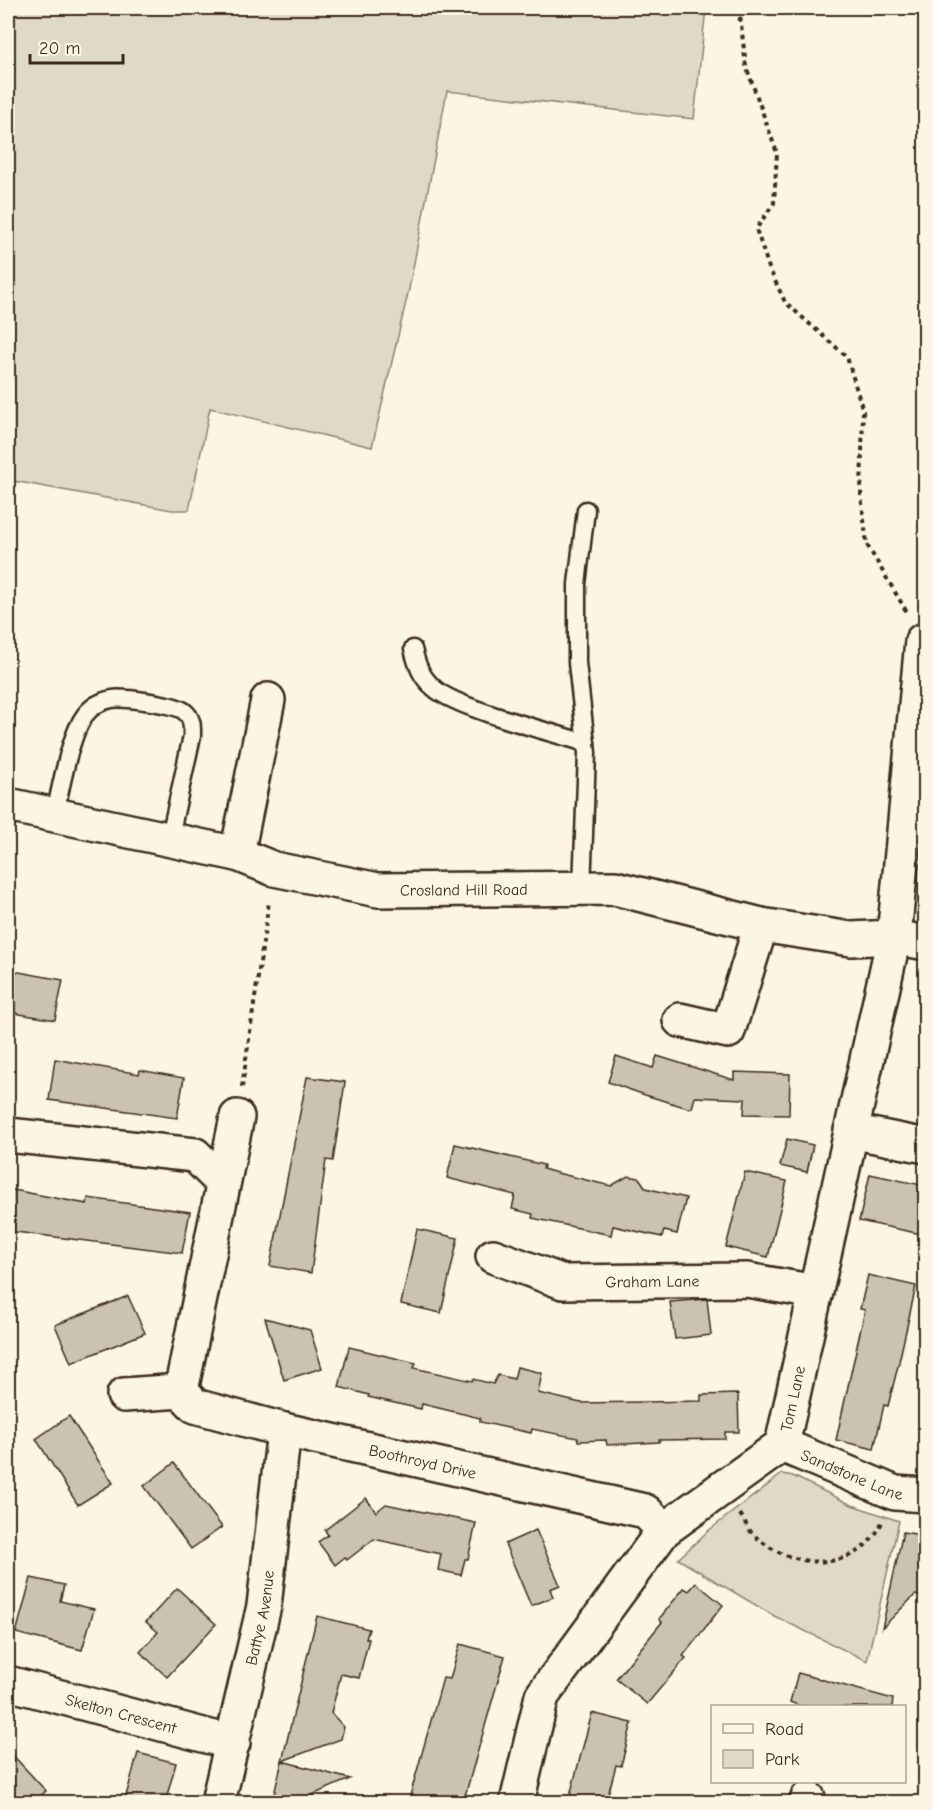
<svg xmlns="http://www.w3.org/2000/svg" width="933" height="1810" font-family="'Comic Neue',sans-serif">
<rect width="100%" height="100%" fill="#fcf5e5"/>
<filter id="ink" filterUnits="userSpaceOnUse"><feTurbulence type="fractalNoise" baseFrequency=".0167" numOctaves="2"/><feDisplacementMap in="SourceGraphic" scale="12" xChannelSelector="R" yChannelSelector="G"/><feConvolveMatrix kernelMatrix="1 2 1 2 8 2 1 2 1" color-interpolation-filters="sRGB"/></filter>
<g filter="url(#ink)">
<!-- green -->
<g fill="#e0d8c8" stroke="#8e8173" stroke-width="1.5">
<path d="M8,8H706L694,119L447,91L409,289L372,447L210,408L189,510H172L8,480Z"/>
<path d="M782,1474L793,1476L852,1505L899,1521L867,1661L776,1617L678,1559L708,1531Z"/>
</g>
<!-- building -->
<g fill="#ccc2b3" stroke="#3b2a1e" stroke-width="1.5">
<path d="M8,970L63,980L55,1020L8,1012Z"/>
<path d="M616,1056L653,1068L657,1056L734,1080V1072L790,1074L789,1115L744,1114L745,1099L695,1097L692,1108H688L645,1095L608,1082Z"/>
<path d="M55,1059L139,1074L140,1070L184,1078L177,1118L49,1100Z"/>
<path d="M307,1077L345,1082L333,1161L326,1160L311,1273L270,1266Z"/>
<path d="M787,1139L813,1145L807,1172L780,1166Z"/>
<path d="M455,1144L544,1165L543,1169L557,1173L611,1186L628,1176L639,1178L646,1188L686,1198L677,1234L664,1231L662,1237L613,1226L611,1235L532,1218L533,1214L512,1209L515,1195L447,1178Z"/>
<path d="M745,1172L787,1181L768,1257L726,1247Z"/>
<path d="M870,1174L926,1186V1235L859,1221Z"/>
<path d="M8,1189L87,1204L88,1198L190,1212L182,1253L8,1231Z"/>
<path d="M417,1229L458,1238L441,1313L401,1304Z"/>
<path d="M868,1275L916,1286L899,1362L888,1406L884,1405L874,1449L836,1440L865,1310L860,1309Z"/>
<path d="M128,1296L145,1333L71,1363L55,1325Z"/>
<path d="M707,1299L711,1335L675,1339L670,1302Z"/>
<path d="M265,1318L310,1330L322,1368L284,1380Z"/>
<path d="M349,1347L416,1363L414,1368L472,1381L473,1379L493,1384L498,1375L514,1379L517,1367L542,1373L538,1393L581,1403L701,1401V1395L738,1394L739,1432H725V1439L659,1440V1442L607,1445L606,1440L578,1441V1438L532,1429L531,1433L480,1422V1418L422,1404L421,1409L368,1397L369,1395L339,1387Z"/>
<path d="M69,1416L113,1483L78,1505L36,1439Z"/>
<path d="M174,1463L222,1527L191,1549L144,1486Z"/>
<path d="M366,1498L376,1512L386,1504L476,1523L468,1559H465L461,1575L438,1570L441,1554L374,1539L347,1560L345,1557L335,1565L318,1542L328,1535L325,1530Z"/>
<path d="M536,1530L560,1585L550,1589L553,1597L531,1606L505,1544Z"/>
<path d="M903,1532L926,1536V1597L915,1595L882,1628Z"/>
<path d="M31,1578L64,1585L60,1601L94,1609L82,1650L16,1633Z"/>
<path d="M696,1583L723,1605L683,1656L686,1658L647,1704L616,1679L662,1622L659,1619L684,1588L689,1591Z"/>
<path d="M177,1588L216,1624L167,1677L140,1652L158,1632L146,1622Z"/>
<path d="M317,1616L369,1629L366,1639H369L359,1678L341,1674L331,1713L344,1727L341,1739L282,1761Z"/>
<path d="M460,1644L505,1656L463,1803H408L443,1678L450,1679Z"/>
<path d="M798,1673L893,1699L892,1707H803L790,1702Z"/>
<path d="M592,1713L632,1723L621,1766L616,1765L606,1803H568Z"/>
<path d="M8,1750L46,1791L33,1803H8Z"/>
<path d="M138,1753L176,1763L165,1803H124Z"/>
<path d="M282,1761L350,1779L312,1795L310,1803H272Z"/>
</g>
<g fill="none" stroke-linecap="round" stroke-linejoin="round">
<defs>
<g id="lane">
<path d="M413,649C417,665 421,677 434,688C455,708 554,733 586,743"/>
<path d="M54,817C61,790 69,736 85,715C91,707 101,701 112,699C123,697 175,704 184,711C193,718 192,727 192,736L169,841"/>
<path d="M582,889L587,753L577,663V584L586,510"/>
</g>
<g id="street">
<path id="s1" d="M8,805L237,854L274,869L378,890L615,888L761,925L851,939L894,937L926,943"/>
<path d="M237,854L268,700"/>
<path d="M680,1020L728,1031L761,925"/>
<path d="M851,1131L926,1146"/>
<path d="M8,1135L195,1155L222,1182"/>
<path id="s2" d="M493,1256L563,1282L747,1280L816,1292"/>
<path d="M181,1391L237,1117"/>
<path id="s3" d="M124,1395L181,1391L195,1406L284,1430L645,1511L664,1530"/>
<path id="s4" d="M782,1445L895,1493L926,1495"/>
<path id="s5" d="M8,1683L233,1743"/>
<path id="s6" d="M218,1802L264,1606L284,1430"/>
<path id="s7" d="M517,1802L542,1696L664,1530L782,1445L894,937L922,641"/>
<path d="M807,1802L808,1798"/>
</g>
</defs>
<!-- lane casing -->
<use href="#lane" stroke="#3b2a1e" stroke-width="21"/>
<!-- street casing -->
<use href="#street" stroke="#3b2a1e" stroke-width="38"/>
<!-- path -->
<g stroke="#3b2a1e" stroke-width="4" stroke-dasharray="4.5 4.5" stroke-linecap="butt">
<path d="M739,8L746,66L777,153L774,203L756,229L769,268L785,302L847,357L863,411L861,495L867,545L908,614"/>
<path d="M739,21L748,8"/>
<path d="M242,1087L269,901"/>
<path d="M740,1514C745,1521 749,1532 756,1537C794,1571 860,1573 882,1522"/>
</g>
<!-- lane -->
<use href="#lane" stroke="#fcf5e5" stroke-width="16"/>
<!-- street -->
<use href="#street" stroke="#fcf5e5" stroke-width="33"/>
</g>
</g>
<g text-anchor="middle" stroke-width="4.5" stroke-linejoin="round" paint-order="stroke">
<!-- street labels -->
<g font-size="16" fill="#3b2a1e" stroke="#fcf5e5">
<text dy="6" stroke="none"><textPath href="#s1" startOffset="466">Crosland Hill Road</textPath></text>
<text dy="6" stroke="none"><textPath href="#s2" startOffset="164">Graham Lane</textPath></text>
<text dy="6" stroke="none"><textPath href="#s7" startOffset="508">Tom Lane</textPath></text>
<text dy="6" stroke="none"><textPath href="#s3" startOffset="312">Boothroyd Drive</textPath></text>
<text dy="6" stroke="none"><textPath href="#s4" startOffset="76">Sandstone Lane</textPath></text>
<text dy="6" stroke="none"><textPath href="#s6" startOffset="189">Battye Avenue</textPath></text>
<text dy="6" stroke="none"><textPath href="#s5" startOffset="117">Skelton Crescent</textPath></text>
</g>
</g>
<!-- margin -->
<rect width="933" height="1810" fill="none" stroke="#fcf5e5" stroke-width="30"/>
<rect x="15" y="15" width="903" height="1780" fill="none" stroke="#3b2a1e" stroke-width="2" filter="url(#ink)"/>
<!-- legend -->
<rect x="711" y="1705" width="195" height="78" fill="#fcf5e5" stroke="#afa495" stroke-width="1.5"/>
<rect x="723" y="1724" width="30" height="9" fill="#fcf5e5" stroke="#afa495" stroke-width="1.5"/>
<text x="765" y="1735" font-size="18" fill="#3b2a1e">Road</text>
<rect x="723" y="1750" width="30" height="18" fill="#e0d8c8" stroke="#afa495" stroke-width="1.5"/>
<text x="765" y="1765" font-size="18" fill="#3b2a1e">Park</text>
<!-- scale -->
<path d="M30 54v9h93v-9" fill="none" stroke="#3b2a1e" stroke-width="3"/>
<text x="39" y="54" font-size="18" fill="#3b2a1e" stroke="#fcf5e5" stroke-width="4.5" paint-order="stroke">20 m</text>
</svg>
